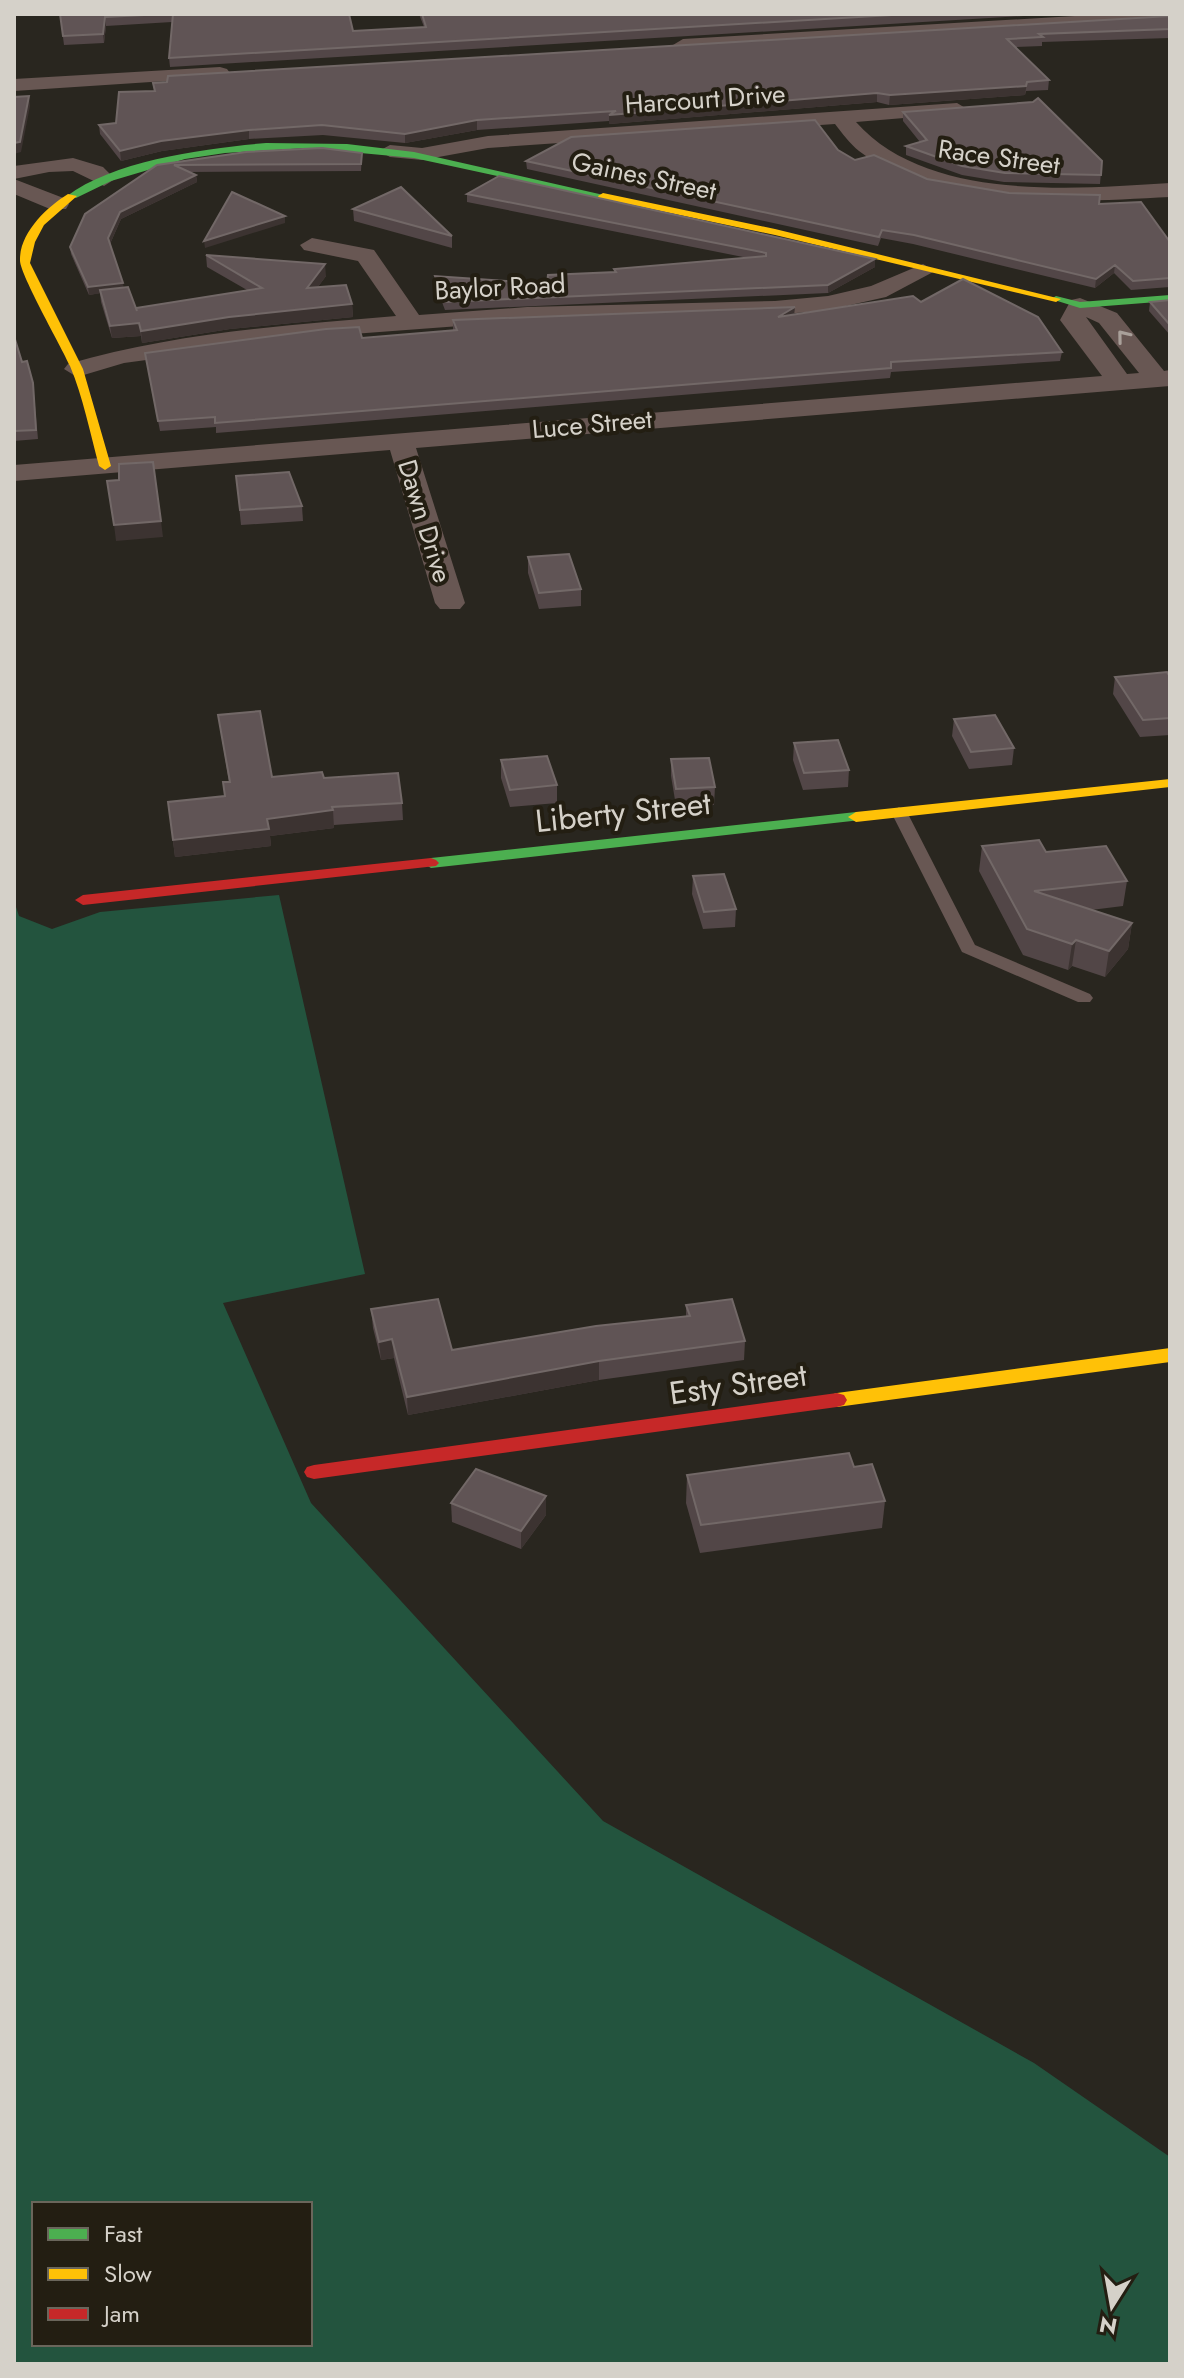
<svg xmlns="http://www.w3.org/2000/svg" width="1184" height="2378" font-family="Jost,sans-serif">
<rect width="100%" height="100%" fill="#29261f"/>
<!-- green -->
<path fill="#23543e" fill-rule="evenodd" d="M279,895L365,1274L223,1303L311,1503L603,1821L1034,2063L1170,2157V2364H14V901L19,916L52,929L100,912ZM34,2204H310V2344H34Z"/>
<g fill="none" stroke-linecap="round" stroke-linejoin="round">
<!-- lane -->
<path fill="#685753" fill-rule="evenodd" d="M899,807L907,812L975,945L1090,994L1093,998L1090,1002H1078L962,952L891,812Z"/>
<!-- street -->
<g fill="#685753" fill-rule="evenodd">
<path d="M1108,14H1170V22L683,51L673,45L683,39Z"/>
<path d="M220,67L227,69L230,73L227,77L14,91V79Z"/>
<path d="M957,103L967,109L964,113L856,122C927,202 1073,189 1170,183V197C1076,202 938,211 859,151C850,144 842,133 835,124L488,148L422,160L390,157L379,151L390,145L422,148L488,136Z"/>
<path d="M73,158L103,167L115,179L104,186L73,171L49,172L14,179L66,199L69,204L66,209H50L14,194V166Z"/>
<path d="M312,238L374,250L419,315L527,307L775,301L828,296L871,286L923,264L935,271L886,297L828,310L775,315L527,321L326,336L124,363L77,377L64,369L68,364C173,333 287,325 396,316L358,261L304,250L300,245Z"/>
<path d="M1080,298L1117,313L1164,371L1170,370V386L416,448L465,603L460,609H440L435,603L390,450L14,481V465L1102,376L1060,320L1071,300ZM1086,317L1099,323L1139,373L1127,374Z"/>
</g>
<!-- fast -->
<g fill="#4caf50" fill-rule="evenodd">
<path d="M266,143L347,144L414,152L608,196L603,199L414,158L307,148L225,153L185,159L111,181L76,198L67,196C114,160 208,148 266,143Z"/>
<path d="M1170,295V301L1080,308L1051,299L1056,296L1080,302Z"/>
<path d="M856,812L864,817L861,820L431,868L423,863L431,858Z"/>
</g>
<!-- slow -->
<g fill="#ffc107" fill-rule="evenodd">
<path d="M603,193L775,229L1061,299L1056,302L775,235L599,198L598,196Z"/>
<path d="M68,194L77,196L44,225L35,242L30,263L83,369L111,466L105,470L99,466C90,433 83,397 70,366C61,346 21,276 20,261C19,233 47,207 68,194Z"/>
<path d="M1170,779V787L856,822L848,817L856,812Z"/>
<path d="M1170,1348V1362L837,1407L830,1405L827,1400L830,1395L837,1393Z"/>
</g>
<!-- jam -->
<g fill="#c62828" fill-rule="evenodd">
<path d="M431,858L436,860L439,863L436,866L83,905L75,900L83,895Z"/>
<path d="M837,1393L844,1395L847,1400L844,1405L837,1407L314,1479L307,1477L304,1472L307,1467L314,1465Z"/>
</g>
</g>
<!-- wall -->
<g fill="#524647">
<path d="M60,14H349L353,31L424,27L419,14H1057L170,67L169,58L172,22L106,26L104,43L64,45Z"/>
<path d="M1170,16V38L1042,42V46L1015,47L1049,80L1048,90L1026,91L1025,95L889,105L877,102L609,124V121L477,130L405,143L323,135L249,139L162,151L121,161L100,134L99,125L116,123L154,91L153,83Z"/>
<path d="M903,112L1102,161L1100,184L1004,182L962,175L906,155V146L920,142L903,121Z"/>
<path d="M838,150L855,160L927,179L1009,193L1099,204L1170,242V287L1131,290L1114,273L1095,288L913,244L881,238L878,246L527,169L526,161Z"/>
<path d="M362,153L361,171L188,172L196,175L197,182L121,219L110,244L123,288L137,311L247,290L207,267L206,255L326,276L317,288L352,304L353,317L230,329L142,343L141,336L112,338L101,302L100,293L89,295L71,254L70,247L157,165Z"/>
<path d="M467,194L875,267L828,293L445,310L435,284V276L547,284L614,272V269L748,258L467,202Z"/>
<path d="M353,209L452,236V248L354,221Z"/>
<path d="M1170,300V335L1149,311L1150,302Z"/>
<path d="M921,302L1062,352L1060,361L891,372L890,378L216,433V427L160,431L145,353L362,338L453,330V320L794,314Z"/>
<path d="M14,336L22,362L33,383L38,439L14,441Z"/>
<path d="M236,476L302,506L303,521L241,525Z"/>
<path d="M528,557L581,589V606L539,609L528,573Z"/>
<path d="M1115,677H1170V735L1140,737L1113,694Z"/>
<path d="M218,715L272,777L324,778L402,803L403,820L334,825V828L270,836L271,846L175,857L168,802L225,796L229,782Z"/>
<path d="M954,719L1014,748L1012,765L969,769L952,736Z"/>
<path d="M794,743L849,770L848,787L803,790L793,760Z"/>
<path d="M671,759L715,787L714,805L676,806L671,776Z"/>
<path d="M501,760L557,785V803L510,807L501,778Z"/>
<path d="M982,846L1046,852L1127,881L1123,906L1091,910L1132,923L1128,949L1105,977L1072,966L1068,970L1023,955L979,871Z"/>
<path d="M693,876L736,909L735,927L703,929L692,894Z"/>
<path d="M686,1305L745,1341L744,1360L599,1380L408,1415L394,1358L381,1360L373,1328L371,1309L452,1350L686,1317Z"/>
<path d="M854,1467L885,1501L882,1528L700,1553L686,1503L687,1475Z"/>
<path d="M451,1503L546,1515L521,1549L452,1522Z"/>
</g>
<!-- shaded-wall -->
<g fill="#3c3331">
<path d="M105,17L106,26L104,43L103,34Z"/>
<path d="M1027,82L1025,95L889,105L890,95Z"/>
<path d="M877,93V102L609,124V115Z"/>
<path d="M29,96L30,106L21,152L14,154V143Z"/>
<path d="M477,120V130L405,143V134Z"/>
<path d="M249,130V139L162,151L121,161L120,151L161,141Z"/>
<path d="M196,175L197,182L121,219L109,246L108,238L120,212Z"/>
<path d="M285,216V223L205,248L204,241Z"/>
<path d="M875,259V267L828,293V285Z"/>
<path d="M325,264L326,276L308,300L307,288Z"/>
<path d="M1115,265L1114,273L1095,288L1096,279Z"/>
<path d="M123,283L124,290L89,295L88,287Z"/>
<path d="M352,304L353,317L230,329L142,343L141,331L229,317Z"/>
<path d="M795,307L794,316L778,317Z"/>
<path d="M139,323L141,336L112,338L110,326Z"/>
<path d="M161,521L163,537L116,541L114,525Z"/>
<path d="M333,810L334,828L270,836L271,846L175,857L173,840L267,819Z"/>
<path d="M1132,923L1128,949L1105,977L1109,951Z"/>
<path d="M1076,940L1072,966L1068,970L1072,944Z"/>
<path d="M392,1339L394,1358L381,1360L379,1342Z"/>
<path d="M599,1361V1380L408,1415L407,1397Z"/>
<path d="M546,1496V1515L521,1549V1531Z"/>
</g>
<!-- building -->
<g fill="#605455" stroke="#726867" stroke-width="2">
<path d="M60,14H164L105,17L103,34L63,36Z"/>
<path d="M173,14H349L353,31L426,27L422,14H909L169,58Z"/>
<path d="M1170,16V29L1039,34L1043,37L1007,39L1049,80L1027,82L1026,86L890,95L877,93L609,115L616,111L477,120L405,134L322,125L249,130L161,141L120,151L99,125L116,123L119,92L155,91L153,83L167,82L168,76Z"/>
<path d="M29,96L20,142L14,143V97Z"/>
<path d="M1038,98L1102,161L1101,175L1005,173L962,166L906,146L927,140L903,112L1033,102Z"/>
<path d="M815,120L838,150L855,160L874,155L927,179L1009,193L1100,195L1099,204L1141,202L1170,242V278L1133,281L1115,265L1096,279L914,235L882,230L879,237L526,161L571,137Z"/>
<path d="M322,148L362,153L361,164L174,165L196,175L120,212L108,238L123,283L88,287L70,247L85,214L157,165L246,152Z"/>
<path d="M499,176L875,259L828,285L445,302L435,276L547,284L548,275L616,272L614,269L766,256V253L467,194Z"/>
<path d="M401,187L452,236L353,209Z"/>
<path d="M232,192L285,216L204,241Z"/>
<path d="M206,255L325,264L307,288L346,285L352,304L229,317L141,331L139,323L110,326L100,290L128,287L137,311L136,308L262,288Z"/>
<path d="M963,279L1038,317L1062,352L891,362V368L215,423V417L158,421L145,353L326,329L359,327L362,338L457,330L453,320L795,307L778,317L913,296L921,302Z"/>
<path d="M1170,300V325L1150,302Z"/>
<path d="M14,336L22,362L27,361L33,383L36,430L14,431Z"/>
<path d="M153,462L161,521L114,525L107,481L119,480V464Z"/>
<path d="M289,472L302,506L240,510L236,476Z"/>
<path d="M569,554L581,589L539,593L528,557Z"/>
<path d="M1167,672L1170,677V718L1143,720L1115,677Z"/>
<path d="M260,711L272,777L322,772L324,778L398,773L402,803L332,807L333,810L267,819L269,829L173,840L168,802L225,796L223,782H230L218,715Z"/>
<path d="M995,715L1014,748L971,752L954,719Z"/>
<path d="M838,740L849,770L804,773L794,743Z"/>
<path d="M547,756L557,785L510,790L501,760Z"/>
<path d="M709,758L715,787L676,789L671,759Z"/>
<path d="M1039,840L1046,852L1106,846L1127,881L1034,891L1132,923L1109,951L1076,940L1072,944L1027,929L982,846Z"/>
<path d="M724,874L736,909L704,912L693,876Z"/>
<path d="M438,1299L452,1350L596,1326L690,1316L686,1305L732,1299L745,1341L599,1361L407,1397L392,1339L379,1342L371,1309Z"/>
<path d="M849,1453L854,1467L872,1464L885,1501L701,1525L687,1475Z"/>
<path d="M476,1469L546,1496L521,1531L451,1503Z"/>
</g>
<!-- one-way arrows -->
<defs><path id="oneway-chevron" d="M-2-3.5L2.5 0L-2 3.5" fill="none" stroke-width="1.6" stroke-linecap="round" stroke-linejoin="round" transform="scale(2)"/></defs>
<use stroke="#a9a09a" href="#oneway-chevron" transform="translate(1123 336) rotate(-129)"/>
<g text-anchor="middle" stroke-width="8" stroke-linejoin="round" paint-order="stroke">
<!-- far-street labels -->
<g font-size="26" fill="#d5d1c9" stroke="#231e12">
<text transform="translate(705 99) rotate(-4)" y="9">Harcourt Drive</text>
<text transform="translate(999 157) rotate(8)" y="9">Race Street</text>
<text transform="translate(644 176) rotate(12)" y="9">Gaines Street</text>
<text transform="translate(500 287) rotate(-3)" y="9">Baylor Road</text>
<text transform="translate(592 424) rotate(-5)" y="9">Luce Street</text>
<text transform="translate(425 521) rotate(73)" y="9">Dawn Drive</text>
</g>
<!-- street labels -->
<g font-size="32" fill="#d5d1c9" stroke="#231e12">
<text transform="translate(623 812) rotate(-6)" y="11">Liberty Street</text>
<text transform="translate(738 1384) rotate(-8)" y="11">Esty Street</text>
</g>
</g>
<!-- border -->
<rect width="1184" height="2378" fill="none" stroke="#d5d1c9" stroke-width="32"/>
<!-- legend -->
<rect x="32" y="2202" width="280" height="144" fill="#231e12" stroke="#6a665b" stroke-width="2"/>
<rect x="48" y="2228" width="40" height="12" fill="#4caf50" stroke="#6a665b" stroke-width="2"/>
<text x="104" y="2242" font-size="24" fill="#d5d1c9">Fast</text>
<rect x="48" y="2268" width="40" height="12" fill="#ffc107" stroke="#6a665b" stroke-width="2"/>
<text x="104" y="2282" font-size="24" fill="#d5d1c9">Slow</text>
<rect x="48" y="2308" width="40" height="12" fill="#c62828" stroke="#6a665b" stroke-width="2"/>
<text x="104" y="2322" font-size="24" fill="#d5d1c9">Jam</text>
<!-- north arrow -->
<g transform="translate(1112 2306) rotate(191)" stroke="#231e12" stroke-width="6" paint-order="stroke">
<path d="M0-6L14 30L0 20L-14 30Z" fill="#d5d1c9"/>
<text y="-12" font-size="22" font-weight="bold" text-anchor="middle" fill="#d5d1c9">N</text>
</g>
</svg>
